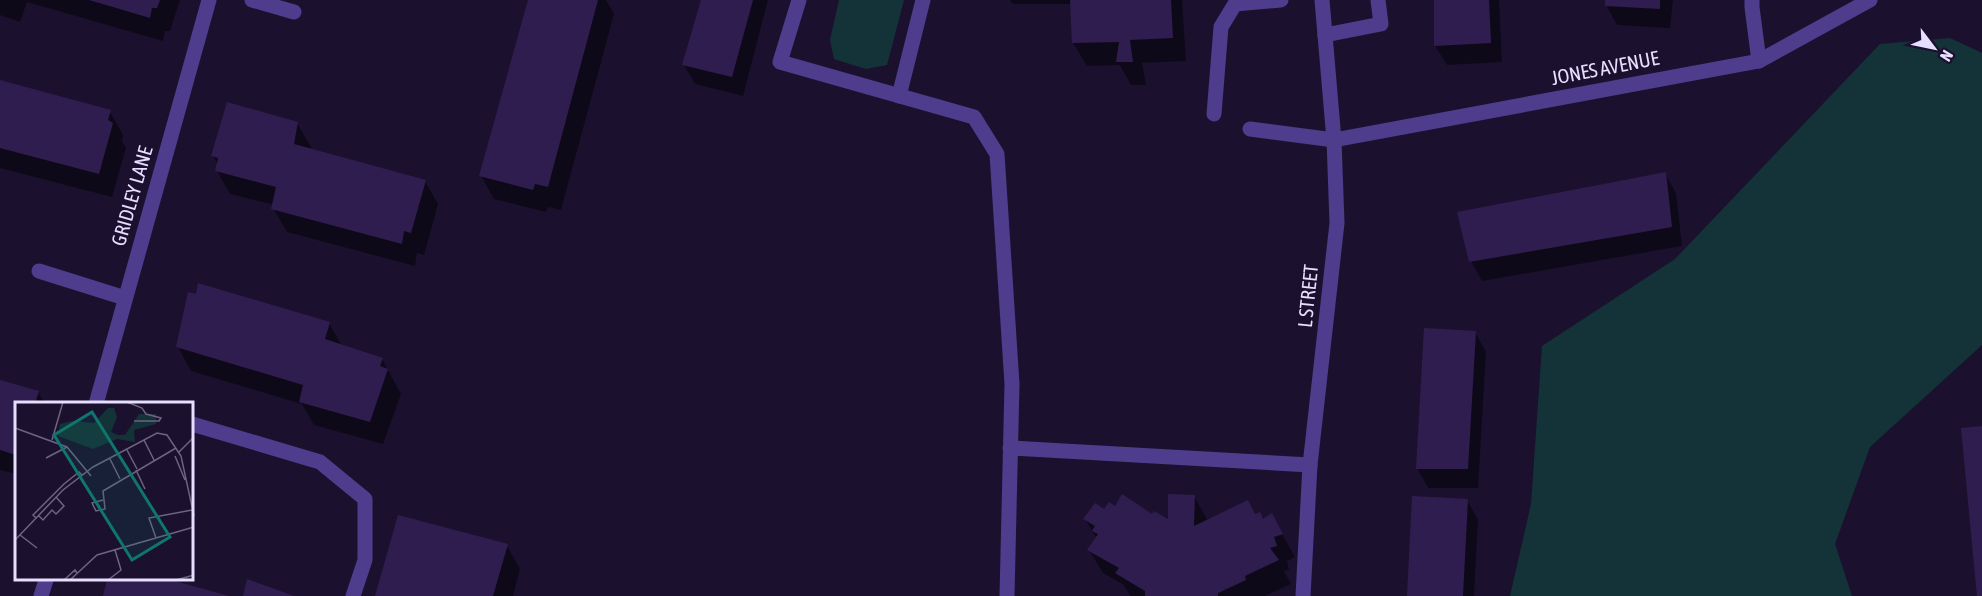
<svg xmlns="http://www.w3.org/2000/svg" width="1982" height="596" font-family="'Asap Condensed',sans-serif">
<rect width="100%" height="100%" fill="#1b112e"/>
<!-- green -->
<g fill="#143338">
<path d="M839,0H904L887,65L866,69L834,59L830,40Z"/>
<path d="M1950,38L1982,53V345L1870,447L1835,544L1852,596H1510L1531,504L1542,346L1675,259L1880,44Z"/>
</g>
<!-- shadow -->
<g fill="#0007">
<path d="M0,0H180L170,31H165L163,41L27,2L20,22L0,15Z"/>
<path d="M530,0H606L614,14L561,210L548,207L546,212L494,199L481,176Z"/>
<path d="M702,0H768L743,96L695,84L684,65Z"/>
<path d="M1010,0H1182L1186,61L1142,63L1146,85H1131L1120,65L1087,66L1073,43L1072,4H1013Z"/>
<path d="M1435,0H1499L1502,62L1447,65L1435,46Z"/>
<path d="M1607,0H1673L1670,28L1617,25L1606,5Z"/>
<path d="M0,82L110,112L123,135L122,141L126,148L112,197L0,168Z"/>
<path d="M297,123L311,147L310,150L425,181L438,204L424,255L417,253L415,266L287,232L273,208L274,205L230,194L217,171L218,165L213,156Z"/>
<path d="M1665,174L1676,193L1682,246L1482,281L1471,261Z"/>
<path d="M329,323L342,346L382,359L401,394L383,444L314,425L302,404L191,371L178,347Z"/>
<path d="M1475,332L1486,352L1478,488H1428L1417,468Z"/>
<path d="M0,382L38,392L45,404H16V474L0,470Z"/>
<path d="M1194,496L1208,521L1256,515L1263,520L1271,515L1295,557L1287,561L1289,570L1284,571L1291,584L1265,596H1130L1124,585L1103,573L1089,550L1097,539L1085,519L1115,508L1153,516L1170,522Z"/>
<path d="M1467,500L1478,520L1474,596H1408Z"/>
<path d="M507,546L520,569L513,596H376Z"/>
<path d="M109,580H165L226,596H105Z"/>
</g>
<!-- building -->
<g fill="#301d4f">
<path d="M89,0H160L157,8H152L150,18Z"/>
<path d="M528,0H598L548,187L535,184L533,190L479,176Z"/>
<path d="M701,0H753L732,77L682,65Z"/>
<path d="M1070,0H1171L1173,38L1130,40L1133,62H1116L1119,42L1072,43Z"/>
<path d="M1434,0H1489L1491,43L1434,46Z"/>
<path d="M1605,0H1660V9L1605,6Z"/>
<path d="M0,80L111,110L108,120L113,123L99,174L0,148Z"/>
<path d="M227,102L298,122L294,144L426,180L411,233L404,231L402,244L271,209L276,187L215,171L218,158L211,156Z"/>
<path d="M1666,172L1672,227L1469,262L1457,212Z"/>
<path d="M198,283L330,322L325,339L383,358L380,366L388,369L370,422L299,402L303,385L176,347L188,292L196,294Z"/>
<path d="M1424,328L1476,331L1468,469H1416Z"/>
<path d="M0,380L39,391L35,404H16V455L0,450Z"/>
<path d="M1982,426V596H1977L1961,428Z"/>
<path d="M1122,494L1152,514L1154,511L1168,519V494L1195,495L1194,526L1248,500L1255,514L1260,512L1263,519L1272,513L1283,534L1274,537L1277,546L1270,548L1279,560L1245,576L1246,580L1218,593V596H1145V591L1115,573L1119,568L1087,550L1098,534L1092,531L1095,526L1083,519L1095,503L1104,509L1109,502L1115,506Z"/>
<path d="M1412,496L1468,499L1463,596H1407Z"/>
<path d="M398,515L508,544L493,596H375Z"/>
<path d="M247,579L294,596H243Z"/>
<path d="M107,580H171L229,596H103Z"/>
</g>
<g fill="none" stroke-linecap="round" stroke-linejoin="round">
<!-- service -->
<g stroke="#4e3c8d" stroke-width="15">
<path d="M252,0L294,12"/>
<path d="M799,0L780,62L974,117L997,154L1012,384L1007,596"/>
<path d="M1752,0V7L1759,61"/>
<path d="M1325,35L1381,24L1378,0"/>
<path d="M899,96L923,0"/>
<path d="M1214,114L1221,27L1235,4L1281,0"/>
<path d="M1250,129L1334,140"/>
<path d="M39,271L125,298"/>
<path d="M192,424L320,462L365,499V560L353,596"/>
<path d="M1010,448L1310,465"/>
</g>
<!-- minor -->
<g stroke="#4e3c8d" stroke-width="15">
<path d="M1334,140L1759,61L1870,0"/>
<path d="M96,404L209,0"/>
<path d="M41,596L46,580"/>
<path d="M1303,596L1310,465L1337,223L1334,140L1322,0"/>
</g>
</g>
<g text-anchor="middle" stroke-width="5" stroke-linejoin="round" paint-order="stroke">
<!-- street labels -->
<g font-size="20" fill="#e8deff" stroke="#1b112e">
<text transform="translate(1605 68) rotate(-11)" y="7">JONES AVENUE</text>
<text transform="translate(132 196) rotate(-74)" y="7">GRIDLEY LANE</text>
<text transform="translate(1308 296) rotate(-84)" y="7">L STREET</text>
</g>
</g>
<!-- overview -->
<g transform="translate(15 402)">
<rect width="178" height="178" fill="#1b112e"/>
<path d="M93,6H99L102,15L96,30L103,33H110L124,12H141V22L119,28L120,40L102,37L78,47L43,34L45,22L57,19L79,21Z" fill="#143338"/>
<path fill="none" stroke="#6d6382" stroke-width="1.5" d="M112,0L127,6L131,12L146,16L144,19H119M0,26L52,45L76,74M37,38L48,0M129,38L139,58M112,48L122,67M164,50L179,35M160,54L170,78M31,56L52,45M95,57L105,77M121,68L130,87M88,98L77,101L81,109L90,107L88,89L161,46M23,113L28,118L37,108L41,112L49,104L41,95M21,116L18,113L49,82L64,70L67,73M5,133L22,146M141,136L134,116L177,108M0,138L48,88L78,65L142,31L152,33L166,54L179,114M49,178L60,168L62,171M55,178L82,153L179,125M93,178L106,168L100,148M161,178L179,173"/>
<path fill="#0f766e" fill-opacity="0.15" stroke="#0f766e" stroke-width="3" d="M77,10L155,135L117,158L39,33Z"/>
<rect width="178" height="178" fill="none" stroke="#e8deff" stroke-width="3"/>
</g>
<!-- north arrow -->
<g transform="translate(1934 48) rotate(122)" stroke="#1b112e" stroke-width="4.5" paint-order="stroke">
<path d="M0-4.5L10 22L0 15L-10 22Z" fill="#e8deff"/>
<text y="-9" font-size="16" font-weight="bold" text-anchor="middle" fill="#e8deff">N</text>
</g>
</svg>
